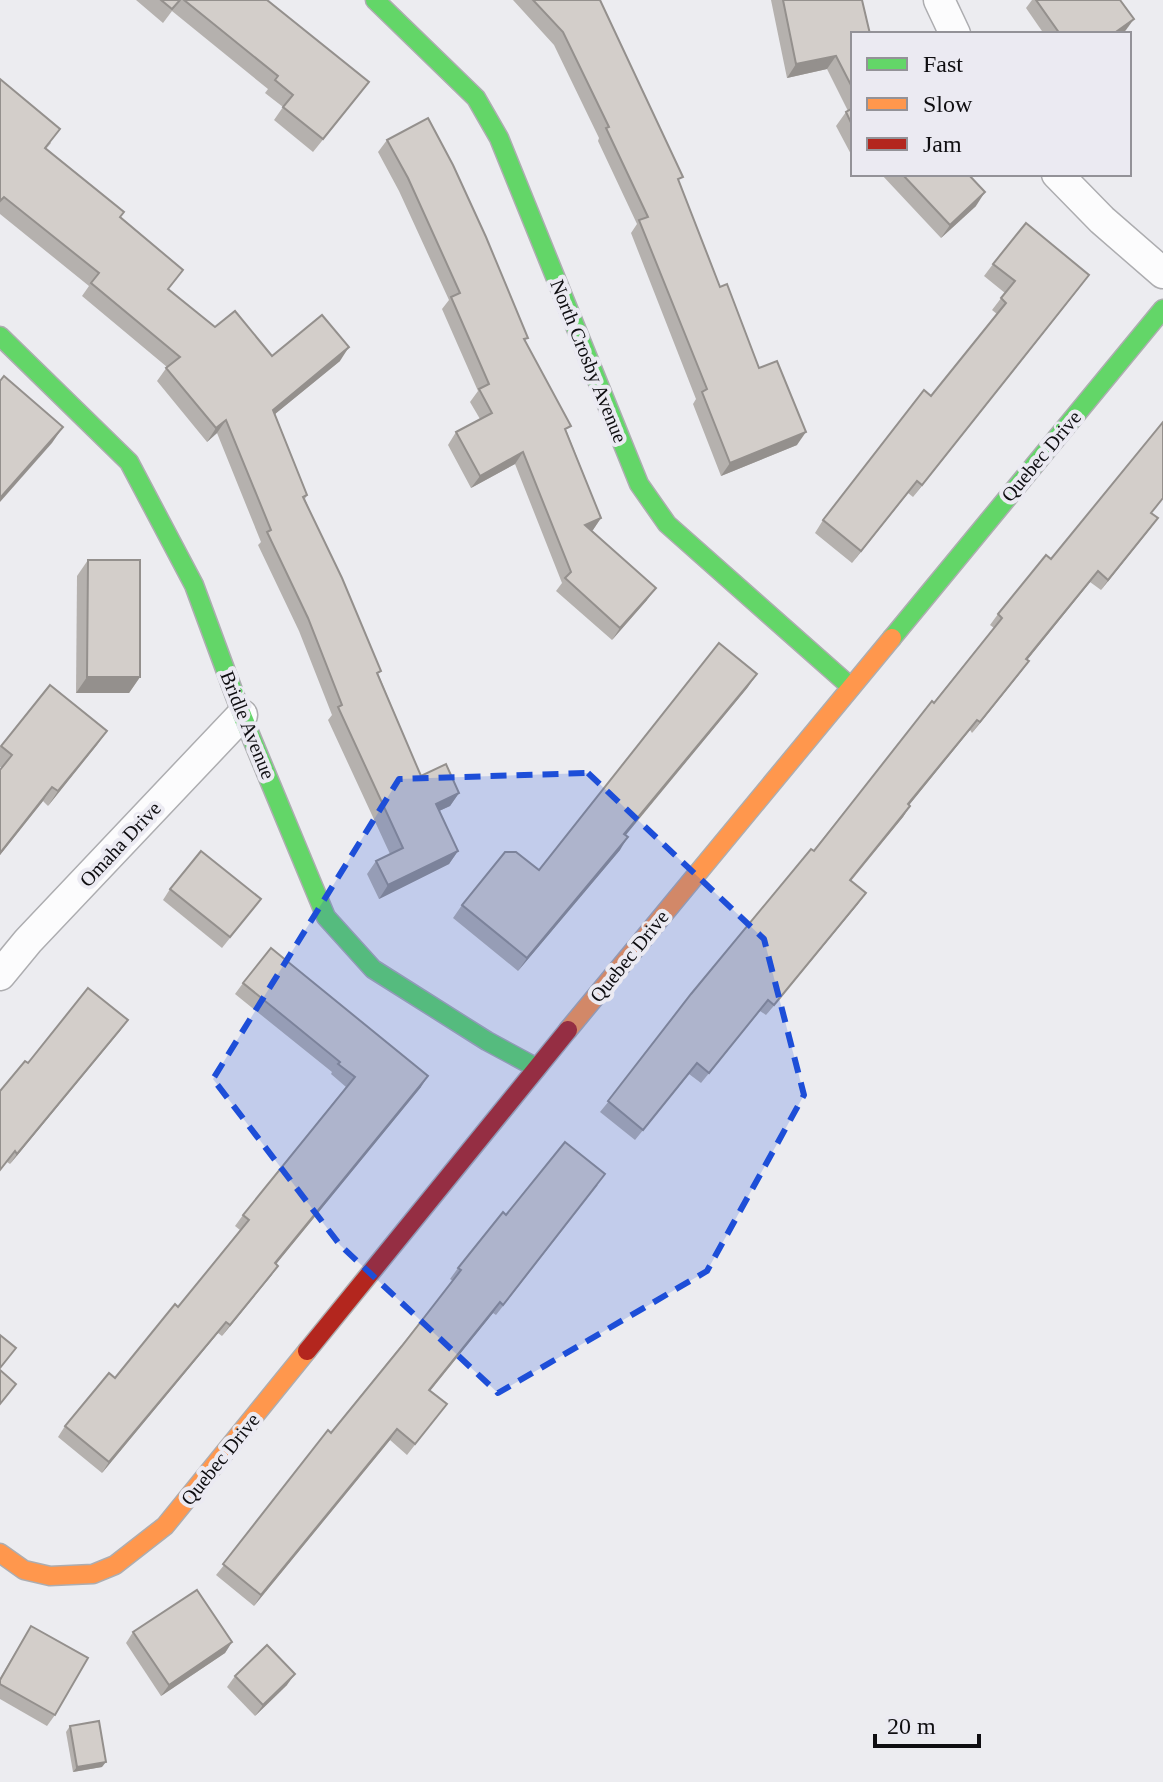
<svg xmlns="http://www.w3.org/2000/svg" width="1163" height="1782" font-family="'Times New Roman',serif">
<rect width="100%" height="100%" fill="#ececf0"/>
<g fill="none" stroke-linecap="round" stroke-linejoin="round">
<defs>
<g id="street">
<path d="M939,0L955,34"/>
<path d="M1057,174L1102,220L1163,273"/>
<path d="M0,975L28,941L242,715"/>
</g>
<g id="fast">
<path d="M375,0L476,98L499,138L639,484L667,524L851,687"/>
<path d="M0,336L129,462L194,585L242,715L326,917L373,969L487,1041L537,1068"/>
<path d="M892,638L1163,309"/>
</g>
<g id="slow">
<path d="M568,1030L892,638"/>
<path d="M0,1553L24,1570L50,1576L93,1574L115,1565L165,1526L307,1351"/>
</g>
<path id="jam" d="M307,1351L568,1030"/>
</defs>
<!-- street casing -->
<use href="#street" stroke="#adadb0" stroke-width="33"/>
<!-- fast casing -->
<use href="#fast" stroke="#adadb0" stroke-width="21"/>
<!-- slow casing -->
<use href="#slow" stroke="#adadb0" stroke-width="21"/>
<!-- jam casing -->
<use href="#jam" stroke="#adadb0" stroke-width="21"/>
<!-- street -->
<use href="#street" stroke="#fcfcfd" stroke-width="30"/>
<!-- fast -->
<use href="#fast" stroke="#63d668" stroke-width="18"/>
<!-- slow -->
<use href="#slow" stroke="#ff974d" stroke-width="18"/>
<!-- jam -->
<use href="#jam" stroke="#b3261e" stroke-width="18"/>
</g>
<!-- wall -->
<g fill="#b5b1ae">
<path d="M136,0H267L359,95L313,152L274,120L283,107L265,93L268,89L172,11L163,23Z"/>
<path d="M513,0H600L679,182L720,287L797,445L721,476L693,404L696,399L631,233L637,224L598,141L599,138L554,45Z"/>
<path d="M771,0H862L853,34V158L836,126L846,112L848,111L827,69L787,78Z"/>
<path d="M1032,0H1120L1126,30L1121,34H1044L1026,8Z"/>
<path d="M0,79L51,143L46,149L120,218L169,290L215,327L272,356L340,361L275,414L307,495L305,499L421,776L459,793L450,806L439,811L458,851L449,864L379,899L367,874L376,861L390,854L328,720L332,715L299,631L258,545L261,542L217,433L207,442L157,381L167,367L82,296L89,286L0,214Z"/>
<path d="M387,140L525,341L567,432L601,518L592,531L647,600L612,640L556,591L562,583L515,464L471,488L448,445L456,432L480,419L470,402L478,391L442,309L449,300L399,191L378,152Z"/>
<path d="M881,174H968L976,206L941,238Z"/>
<path d="M993,264L1080,287L913,497L908,493L852,563L815,533L823,520L931,396L997,314L992,310L1005,293L984,276Z"/>
<path d="M1152,513L1158,518L1101,590L1090,582L1027,660L1021,672L972,733L970,730L909,805L910,806L903,817L851,881L858,904L766,1015L760,1011L701,1083L689,1074L635,1140L600,1112L994,628L990,625L998,614L1051,559Z"/>
<path d="M88,560L140,677L129,693H76L77,576Z"/>
<path d="M50,685L107,731L48,806L43,801L0,855V770L2,768L0,767V747Z"/>
<path d="M748,687L625,835L620,850L518,971L453,918L462,905L539,870Z"/>
<path d="M170,889L253,909L222,948L163,900Z"/>
<path d="M243,983L421,1087L276,1264L278,1266L271,1276L222,1336L218,1333L102,1473L58,1437L65,1426L115,1378L178,1307L240,1230L235,1226L243,1215L346,1087L331,1074L332,1072L235,994Z"/>
<path d="M128,1020L10,1164L7,1162L28,1063Z"/>
<path d="M598,1185L496,1315L493,1313L430,1390L447,1404L407,1455L390,1440L254,1606L216,1575L453,1281L450,1279L458,1268L506,1215Z"/>
<path d="M31,1626L55,1715L47,1726L0,1699V1678Z"/>
<path d="M133,1632L232,1642L225,1653L161,1696L126,1643Z"/>
<path d="M235,1676L287,1685L255,1716L227,1687Z"/>
<path d="M70,1726L102,1767L73,1772L66,1732Z"/>
</g>
<!-- shaded-wall -->
<g fill="#94908d">
<path d="M1134,19L1126,30L1121,34H1113Z"/>
<path d="M836,56L827,69L787,78L796,64Z"/>
<path d="M985,192L976,206L941,238L950,225Z"/>
<path d="M1089,275L1080,287L913,497L922,485Z"/>
<path d="M349,347L340,361L264,423L273,410Z"/>
<path d="M226,420L217,433L207,442L216,428Z"/>
<path d="M63,427L52,443L0,502V498Z"/>
<path d="M806,432L797,445L721,476L730,463Z"/>
<path d="M523,452L515,464L471,488L480,476Z"/>
<path d="M917,481L908,493L852,563L861,551Z"/>
<path d="M601,518L593,530L576,537L585,525Z"/>
<path d="M1158,518L1150,529L1101,590L1108,580Z"/>
<path d="M1098,571L1090,582L1019,670L1026,659Z"/>
<path d="M656,588L647,600L612,640L620,628Z"/>
<path d="M1029,661L1021,672L972,733L980,722Z"/>
<path d="M757,674L748,687L616,847L624,834Z"/>
<path d="M87,677H140L129,693H76Z"/>
<path d="M977,720L970,730L901,815L908,804Z"/>
<path d="M107,731L97,745L48,806L58,791Z"/>
<path d="M52,787L43,801L0,855V853Z"/>
<path d="M459,793L450,806L426,817L436,804Z"/>
<path d="M910,806L903,817L842,891L850,880Z"/>
<path d="M628,837L620,850L518,971L527,958Z"/>
<path d="M458,851L449,864L379,899L388,885Z"/>
<path d="M866,893L858,904L766,1015L774,1005Z"/>
<path d="M128,1020L120,1031L10,1164L17,1154Z"/>
<path d="M428,1076L421,1087L268,1274L275,1263Z"/>
<path d="M278,1266L271,1276L222,1336L230,1325Z"/>
<path d="M500,1302L493,1313L422,1401L429,1390Z"/>
<path d="M226,1322L218,1333L102,1473L109,1462Z"/>
<path d="M397,1429L390,1440L254,1606L261,1595Z"/>
<path d="M232,1642L225,1653L161,1696L169,1685Z"/>
<path d="M295,1674L287,1685L255,1716L263,1705Z"/>
<path d="M106,1762L102,1767L73,1772L77,1767Z"/>
</g>
<!-- building -->
<g fill="#d3ceca" stroke="#94908d" stroke-width="2">
<path d="M161,0H180L172,9Z"/>
<path d="M184,0H267L369,82L323,139L283,107L293,95L275,80L278,76Z"/>
<path d="M533,0H600L683,177L678,179L720,287L727,284L759,368L777,361L806,432L730,463L702,392L707,389L639,220L648,217L606,128L609,127L563,32Z"/>
<path d="M783,0H862L870,34H853V89L836,56L796,64Z"/>
<path d="M1036,0H1120L1134,19L1113,34H1060Z"/>
<path d="M0,79L60,129L45,148L124,212L120,217L183,270L168,289L215,327L235,311L272,356L322,315L349,347L273,410L307,495L303,497L342,578L381,671L377,673L421,776L446,764L459,793L436,804L458,851L388,885L376,861L403,848L338,707L342,705L308,618L267,532L271,530L226,420L216,428L166,368L180,357L91,283L99,273L4,197L0,201Z"/>
<path d="M853,108V127L846,112Z"/>
<path d="M428,118L453,165L486,237L528,338L524,339L571,426L565,429L601,518L585,525L656,588L620,628L565,578L571,572L523,452L480,476L456,432L492,413L479,389L489,384L451,297L460,293L408,178L387,140Z"/>
<path d="M902,174H968L985,192L950,225Z"/>
<path d="M1026,223L1089,275L922,485L917,481L861,551L823,520L924,390L931,396L1006,303L1001,298L1015,281L993,264Z"/>
<path d="M4,376L63,427L0,498V381Z"/>
<path d="M1163,422V498L1151,513L1158,518L1108,580L1098,571L1026,659L1029,661L980,722L977,720L908,804L910,806L850,880L866,893L774,1005L768,1000L709,1073L697,1063L643,1130L608,1101L691,994L811,849L814,851L932,701L934,703L1002,618L998,614L1046,555L1051,559Z"/>
<path d="M88,560H140V677H87Z"/>
<path d="M719,643L757,674L624,834L628,837L527,958L462,905L505,852H516L539,870Z"/>
<path d="M50,685L107,731L58,791L52,787L0,853V770L12,755L1,746Z"/>
<path d="M201,851L261,899L230,937L170,889Z"/>
<path d="M271,948L428,1076L275,1263L278,1266L230,1325L226,1322L109,1462L65,1426L109,1373L115,1378L175,1304L178,1307L249,1220L243,1215L355,1077L338,1064L340,1062L243,983Z"/>
<path d="M88,988L128,1020L17,1154L15,1151L0,1170V1091L25,1061L28,1063Z"/>
<path d="M565,1142L605,1174L503,1305L500,1302L429,1390L447,1404L415,1444L397,1429L261,1595L223,1564L328,1430L331,1433L402,1346L461,1270L458,1268L503,1212L506,1215Z"/>
<path d="M0,1335L16,1348L0,1368Z"/>
<path d="M0,1370L16,1384L0,1404Z"/>
<path d="M197,1590L232,1642L169,1685L133,1632Z"/>
<path d="M31,1626L88,1658L55,1715L0,1684V1680Z"/>
<path d="M267,1645L295,1674L263,1705L235,1676Z"/>
<path d="M99,1721L106,1762L77,1767L70,1726Z"/>
</g>
<!-- marked area -->
<path fill="#1d4ed8" fill-opacity="0.2" stroke="#1d4ed8" stroke-width="6" stroke-dasharray="16 10" stroke-linejoin="round" d="M588,773L764,939L804,1095L707,1271L498,1393L340,1245L213,1079L399,779Z"/>
<g text-anchor="middle" stroke-width="8" stroke-linejoin="round" paint-order="stroke">
<!-- street labels -->
<g font-size="20" fill="#0f0e11" stroke="#ebeaf2">
<text transform="translate(589 361) rotate(68)" y="7">North Crosby Avenue</text>
<text transform="translate(1041 456) rotate(-50)" y="7">Quebec Drive</text>
<text transform="translate(248 725) rotate(68)" y="7">Bridle Avenue</text>
<text transform="translate(120 844) rotate(-47)" y="7">Omaha Drive</text>
<text transform="translate(629 956) rotate(-51)" y="7">Quebec Drive</text>
<text transform="translate(220 1459) rotate(-51)" y="7">Quebec Drive</text>
</g>
</g>
<!-- legend -->
<rect x="851" y="32" width="280" height="144" fill="#ebeaf2" stroke="#939298" stroke-width="2"/>
<rect x="867" y="58" width="40" height="12" fill="#63d668" stroke="#939298" stroke-width="2"/>
<text x="923" y="72" font-size="24" fill="#0f0e11">Fast</text>
<rect x="867" y="98" width="40" height="12" fill="#ff974d" stroke="#939298" stroke-width="2"/>
<text x="923" y="112" font-size="24" fill="#0f0e11">Slow</text>
<rect x="867" y="138" width="40" height="12" fill="#b3261e" stroke="#939298" stroke-width="2"/>
<text x="923" y="152" font-size="24" fill="#0f0e11">Jam</text>
<!-- scale -->
<path d="M875 1734v12h104v-12" fill="none" stroke="#0f0e11" stroke-width="4"/>
<text x="887" y="1734" font-size="24" fill="#0f0e11" stroke="#ebeaf2" stroke-width="6" paint-order="stroke">20 m</text>
</svg>
